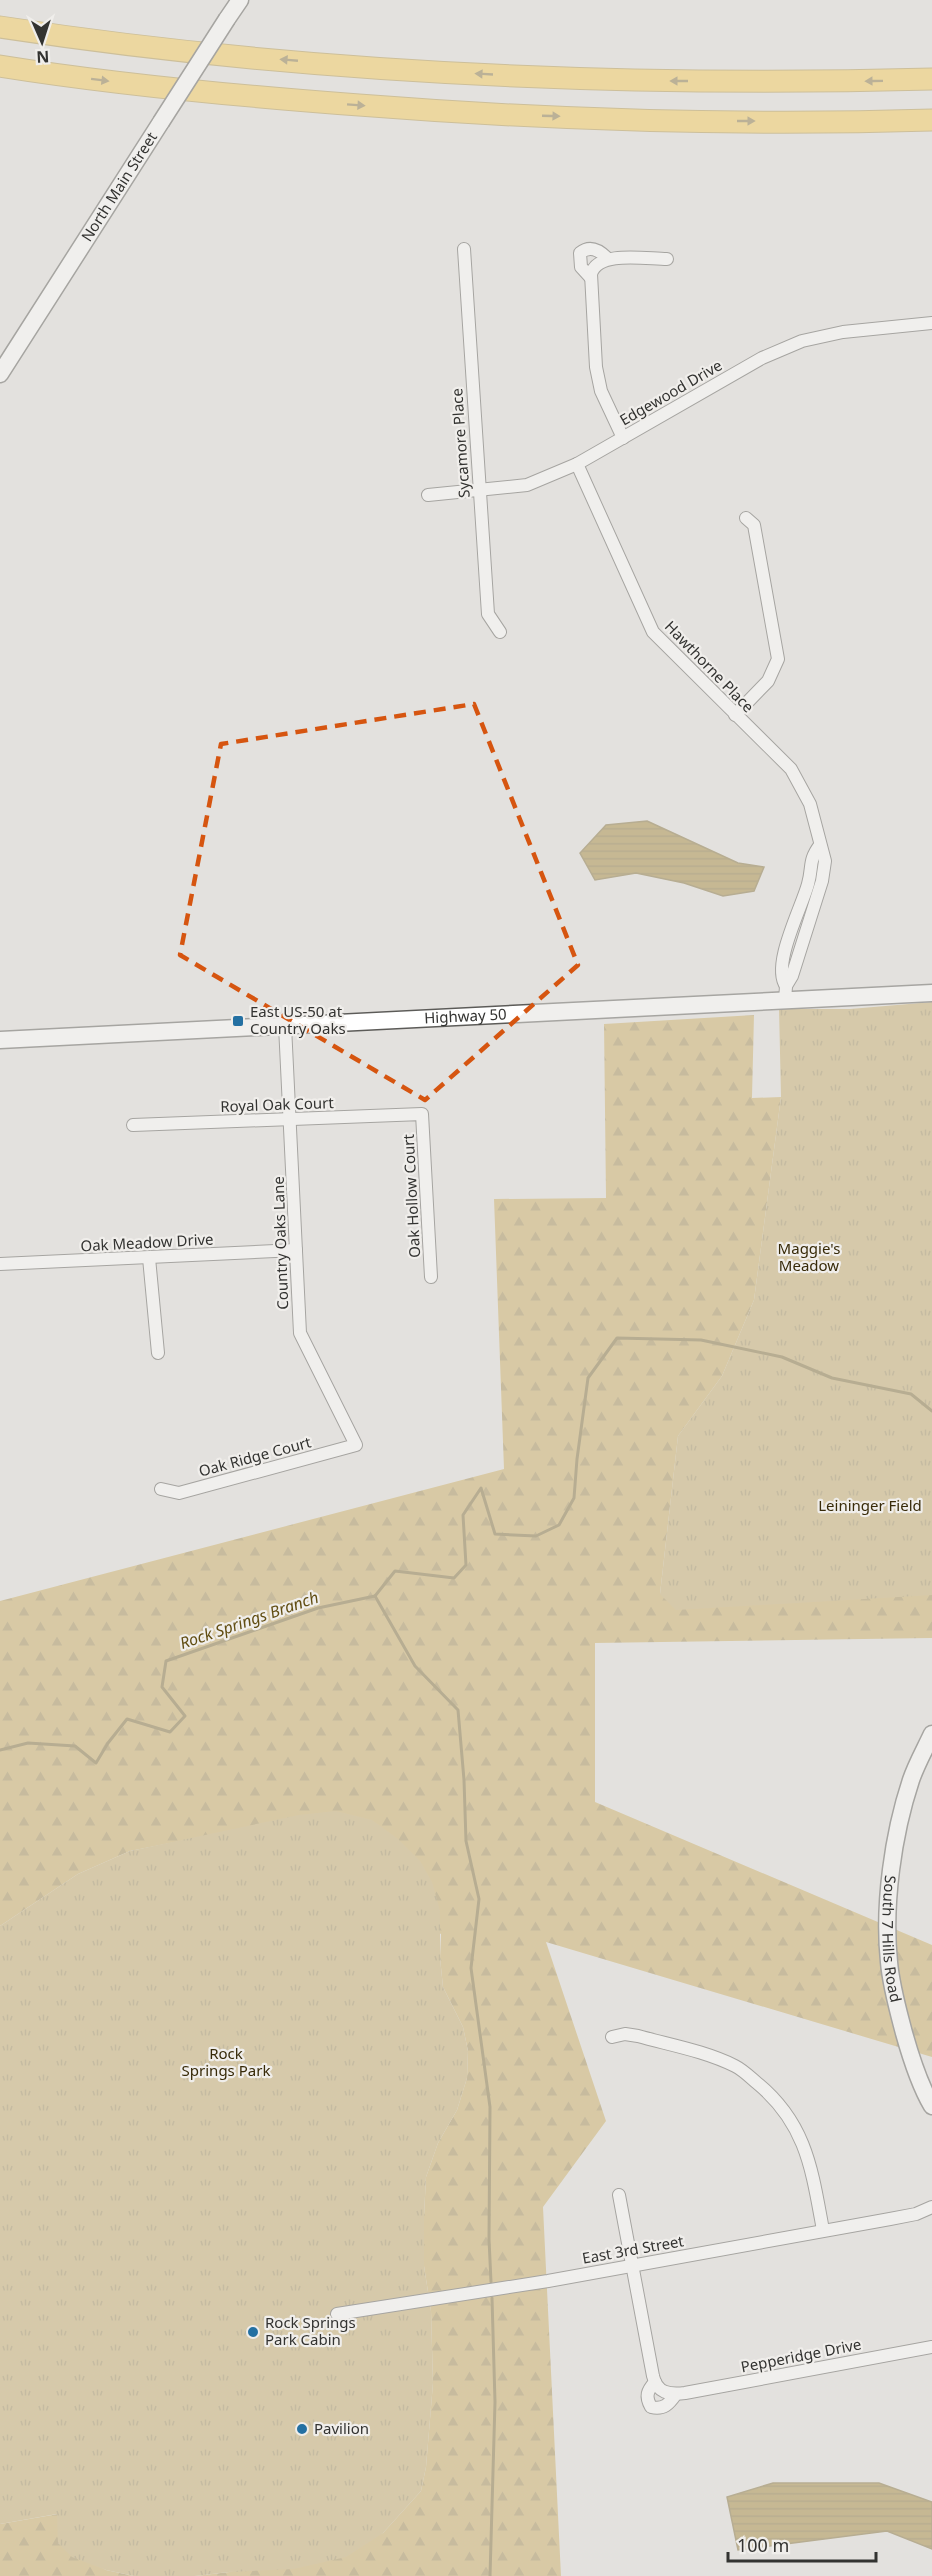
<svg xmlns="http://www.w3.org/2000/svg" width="932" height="2576" font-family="'Noto Sans',sans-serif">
<defs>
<pattern id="forest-firs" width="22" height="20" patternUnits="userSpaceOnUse" patternTransform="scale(1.5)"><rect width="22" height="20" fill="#caac61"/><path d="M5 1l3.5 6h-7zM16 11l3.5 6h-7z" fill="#a58d51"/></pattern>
<pattern id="park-tufts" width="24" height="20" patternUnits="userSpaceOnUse" patternTransform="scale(1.5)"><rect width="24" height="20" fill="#c6ac6b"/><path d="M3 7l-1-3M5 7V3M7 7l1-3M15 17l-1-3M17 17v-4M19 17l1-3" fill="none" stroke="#a18d59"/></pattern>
<pattern id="water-rules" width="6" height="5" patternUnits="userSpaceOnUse" patternTransform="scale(1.5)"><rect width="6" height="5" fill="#a28639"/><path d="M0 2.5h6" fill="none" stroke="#856e31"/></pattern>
</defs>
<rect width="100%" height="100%" fill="#e3e1de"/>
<!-- forest -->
<g fill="url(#forest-firs)">
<path d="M754,1015L752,1098L781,1097L754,1300L722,1376L678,1436L660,1594L932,1595V1638L595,1643V1802L932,1945V2057L546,1942L606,2121L543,2207L561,2576H195L229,2572L383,2533L421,2491L426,2467L433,2383L431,2311L424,2266V2216L426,2177L438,2143L457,2110L467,2078L468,2051L463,2027L443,1987L440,1958L441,1934L206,1836L130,1851L78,1874L0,1926V1601L504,1469L494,1199L606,1198L604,1024Z"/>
<path d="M58,2514V2543L106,2570L134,2576H0V2524Z"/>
</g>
<!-- park -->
<g fill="url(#park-tufts)">
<path d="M932,1002V1595L676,1610L660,1594L678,1436L722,1376L754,1300L781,1097L779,1009H850Z"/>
<path d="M336,1811L372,1820L398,1839L420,1861L432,1882L440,1911V1958L443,1987L463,2027L468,2051L467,2078L457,2110L438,2143L426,2177L424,2216V2266L431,2311L433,2383L426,2467L421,2491L383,2533L346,2557L293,2569L229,2572L195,2576H134L106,2570L72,2557L58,2543L57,2514L0,2524V1926L78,1874L130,1851L299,1815Z"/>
</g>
<!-- water -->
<g fill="url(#water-rules)" stroke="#816d37" stroke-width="1.5">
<path d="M647,821L738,863L764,867L754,891L723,896L684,883L636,873L595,880L580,853L606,825Z"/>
<path d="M773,2483H879L932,2502V2549L887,2531L738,2550L727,2497Z"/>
</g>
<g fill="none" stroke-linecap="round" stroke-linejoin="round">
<!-- stream -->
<g stroke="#816d37" stroke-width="3">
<path d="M375,1596L395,1571L454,1578L466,1565L463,1515L481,1488L495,1534L536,1536L559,1525L574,1498L577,1459L588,1378L617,1338L701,1340L782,1357L832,1378L911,1394L932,1411"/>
<path d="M375,1596L415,1666L458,1710L464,1780L466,1841L479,1899L471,1968L490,2107L489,2239L491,2282"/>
<path d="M0,1750L28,1743L75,1746L96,1763L108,1743L127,1719L170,1732L185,1716L162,1687L166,1661L318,1608L375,1596"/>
<path d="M490,2576L495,2402L492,2298"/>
</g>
<defs>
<g id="street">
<path d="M464,249L488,614L500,632"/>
<path d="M591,278L581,267L580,253C590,245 599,250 607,258"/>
<path d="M623,438L601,391L596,367L591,274C598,250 646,259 667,259"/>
<path d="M577,464L653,632L791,769L810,804L825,861L822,881L792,976L786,986L785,1001"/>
<path d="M428,495L527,485L577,464L762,358L802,341L843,332L932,323"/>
<path d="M735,715L768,681L778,659L754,525L746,518"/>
<path d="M786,986C771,965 802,907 808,884C813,866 808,861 820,845"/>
<path d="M133,1125L422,1114L431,1277"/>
<path d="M149,1258L158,1353"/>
<path d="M0,1264L296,1250"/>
<path d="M161,1489L179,1493L356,1445L300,1333L285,1026"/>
<path d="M612,2037L625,2034L638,2036C670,2045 705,2051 735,2066C743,2070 750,2077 757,2083C807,2124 812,2171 823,2230"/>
<path d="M619,2195L653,2376C657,2393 669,2395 685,2393L932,2347"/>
<path d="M337,2314L548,2281L890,2219L916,2214L932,2207"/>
<path d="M655,2382C647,2391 645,2396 651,2407C664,2410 669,2404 676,2394"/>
</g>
<g id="secondary">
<path d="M227,19L240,0"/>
<path id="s1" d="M0,374L161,122"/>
<path id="s2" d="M0,1040L932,993"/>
<path id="s3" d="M932,1734C925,1749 916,1765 911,1780C893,1834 883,1905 889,1962C891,1986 898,2010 904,2033C911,2058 919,2084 932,2106"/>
</g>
<g id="highway">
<path d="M0,27C307,74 621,87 932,79"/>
<path d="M0,66C119,85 239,96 359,105C550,120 741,126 932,120"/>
</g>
</defs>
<!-- street casing -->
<use href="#street" stroke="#5c5b58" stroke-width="14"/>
<!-- secondary casing -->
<use href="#secondary" stroke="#5c5b58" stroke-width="19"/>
<!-- highway casing -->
<use href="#highway" stroke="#b19548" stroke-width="23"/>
<!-- street -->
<use href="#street" stroke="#fff" stroke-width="12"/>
<!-- secondary -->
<use href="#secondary" stroke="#fff" stroke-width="16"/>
<!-- highway -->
<use href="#highway" stroke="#f5ca55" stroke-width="21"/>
<defs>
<path id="secondary-bridge" d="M161,122L227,19"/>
</defs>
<!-- secondary-bridge casing -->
<use href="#secondary-bridge" stroke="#5c5b58" stroke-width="19" stroke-linecap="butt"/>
<!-- secondary-bridge -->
<use href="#secondary-bridge" stroke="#fff" stroke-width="16"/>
</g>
<!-- one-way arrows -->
<defs><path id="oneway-solid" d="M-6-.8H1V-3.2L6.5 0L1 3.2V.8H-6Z" transform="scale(1.5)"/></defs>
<g fill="#8a7741">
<use href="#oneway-solid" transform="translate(289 60) rotate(-175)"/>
<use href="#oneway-solid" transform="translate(484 74) rotate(-177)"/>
<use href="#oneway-solid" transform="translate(100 80) rotate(7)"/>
<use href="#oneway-solid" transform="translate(679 81) rotate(-180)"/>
<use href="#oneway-solid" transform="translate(874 81) rotate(179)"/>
<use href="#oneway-solid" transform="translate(356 105) rotate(4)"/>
<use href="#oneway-solid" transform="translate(551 116) rotate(2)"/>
<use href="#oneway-solid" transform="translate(746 121)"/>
</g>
<!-- marked area -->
<path d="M0 0H932V2576H0ZM474,704L578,965L425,1100L180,955L221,744Z" fill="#e3e1de" fill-opacity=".55" fill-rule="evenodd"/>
<path fill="none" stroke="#d65510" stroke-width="4.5" stroke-dasharray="12 8" stroke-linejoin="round" d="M474,704L578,965L425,1100L180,955L221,744Z"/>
<!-- markers -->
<g fill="#2470a2" stroke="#f0eeeb" stroke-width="2">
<rect x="232" y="1015" width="12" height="12" rx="3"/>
<circle cx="253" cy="2332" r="6"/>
<circle cx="302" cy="2429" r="6"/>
</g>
<g text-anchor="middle" stroke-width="4.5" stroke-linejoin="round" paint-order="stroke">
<!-- street labels -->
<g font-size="15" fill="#333331" stroke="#f0eeeb">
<text dy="5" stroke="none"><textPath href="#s1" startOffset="222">North Main Street</textPath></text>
<text transform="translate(671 393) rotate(-30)" y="5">Edgewood Drive</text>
<text transform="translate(461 443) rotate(-94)" y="5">Sycamore Place</text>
<text transform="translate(709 667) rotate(46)" y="5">Hawthorne Place</text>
<text dy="5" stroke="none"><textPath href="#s2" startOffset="466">Highway 50</textPath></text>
<text transform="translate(277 1105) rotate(-2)" y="5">Royal Oak Court</text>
<text transform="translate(412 1196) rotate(-93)" y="5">Oak Hollow Court</text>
<text transform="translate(147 1243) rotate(-3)" y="5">Oak Meadow Drive</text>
<text transform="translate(281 1243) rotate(-92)" y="5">Country Oaks Lane</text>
<text transform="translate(255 1457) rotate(-15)" y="5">Oak Ridge Court</text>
<text dy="5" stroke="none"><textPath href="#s3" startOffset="212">South 7 Hills Road</textPath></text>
<text transform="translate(633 2250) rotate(-10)" y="5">East 3rd Street</text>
<text transform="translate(801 2356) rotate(-11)" y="5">Pepperidge Drive</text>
</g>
<!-- poi labels -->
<g font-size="15" fill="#333331" stroke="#f0eeeb" text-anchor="start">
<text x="250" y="1017">East US-50 at<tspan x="250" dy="17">Country Oaks</tspan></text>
<text x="265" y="2328">Rock Springs<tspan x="265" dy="17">Park Cabin</tspan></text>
<text x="314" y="2434">Pavilion</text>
</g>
<!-- park labels -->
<g font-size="15" fill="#372a08" stroke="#f0eeeb">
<text x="809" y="1254">Maggie's<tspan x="809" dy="17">Meadow</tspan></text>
<text x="870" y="1511">Leininger Field</text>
<text x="226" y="2059">Rock<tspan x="226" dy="17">Springs Park</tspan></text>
</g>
<!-- water labels -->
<g font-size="16" font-style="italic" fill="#614d12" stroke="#f0eeeb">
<text transform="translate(249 1620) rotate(-19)" y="6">Rock Springs Branch</text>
</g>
</g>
<!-- north arrow -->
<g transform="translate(42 42) rotate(177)" stroke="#f0eeeb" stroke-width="4.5" paint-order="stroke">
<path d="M0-4.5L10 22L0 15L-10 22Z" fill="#333331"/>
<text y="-9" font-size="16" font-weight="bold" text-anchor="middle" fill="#333331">N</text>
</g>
<!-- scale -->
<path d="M728 2552v9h148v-9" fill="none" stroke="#333331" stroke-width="3"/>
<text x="737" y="2552" font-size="18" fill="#333331" stroke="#f0eeeb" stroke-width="4.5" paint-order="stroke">100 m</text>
</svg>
